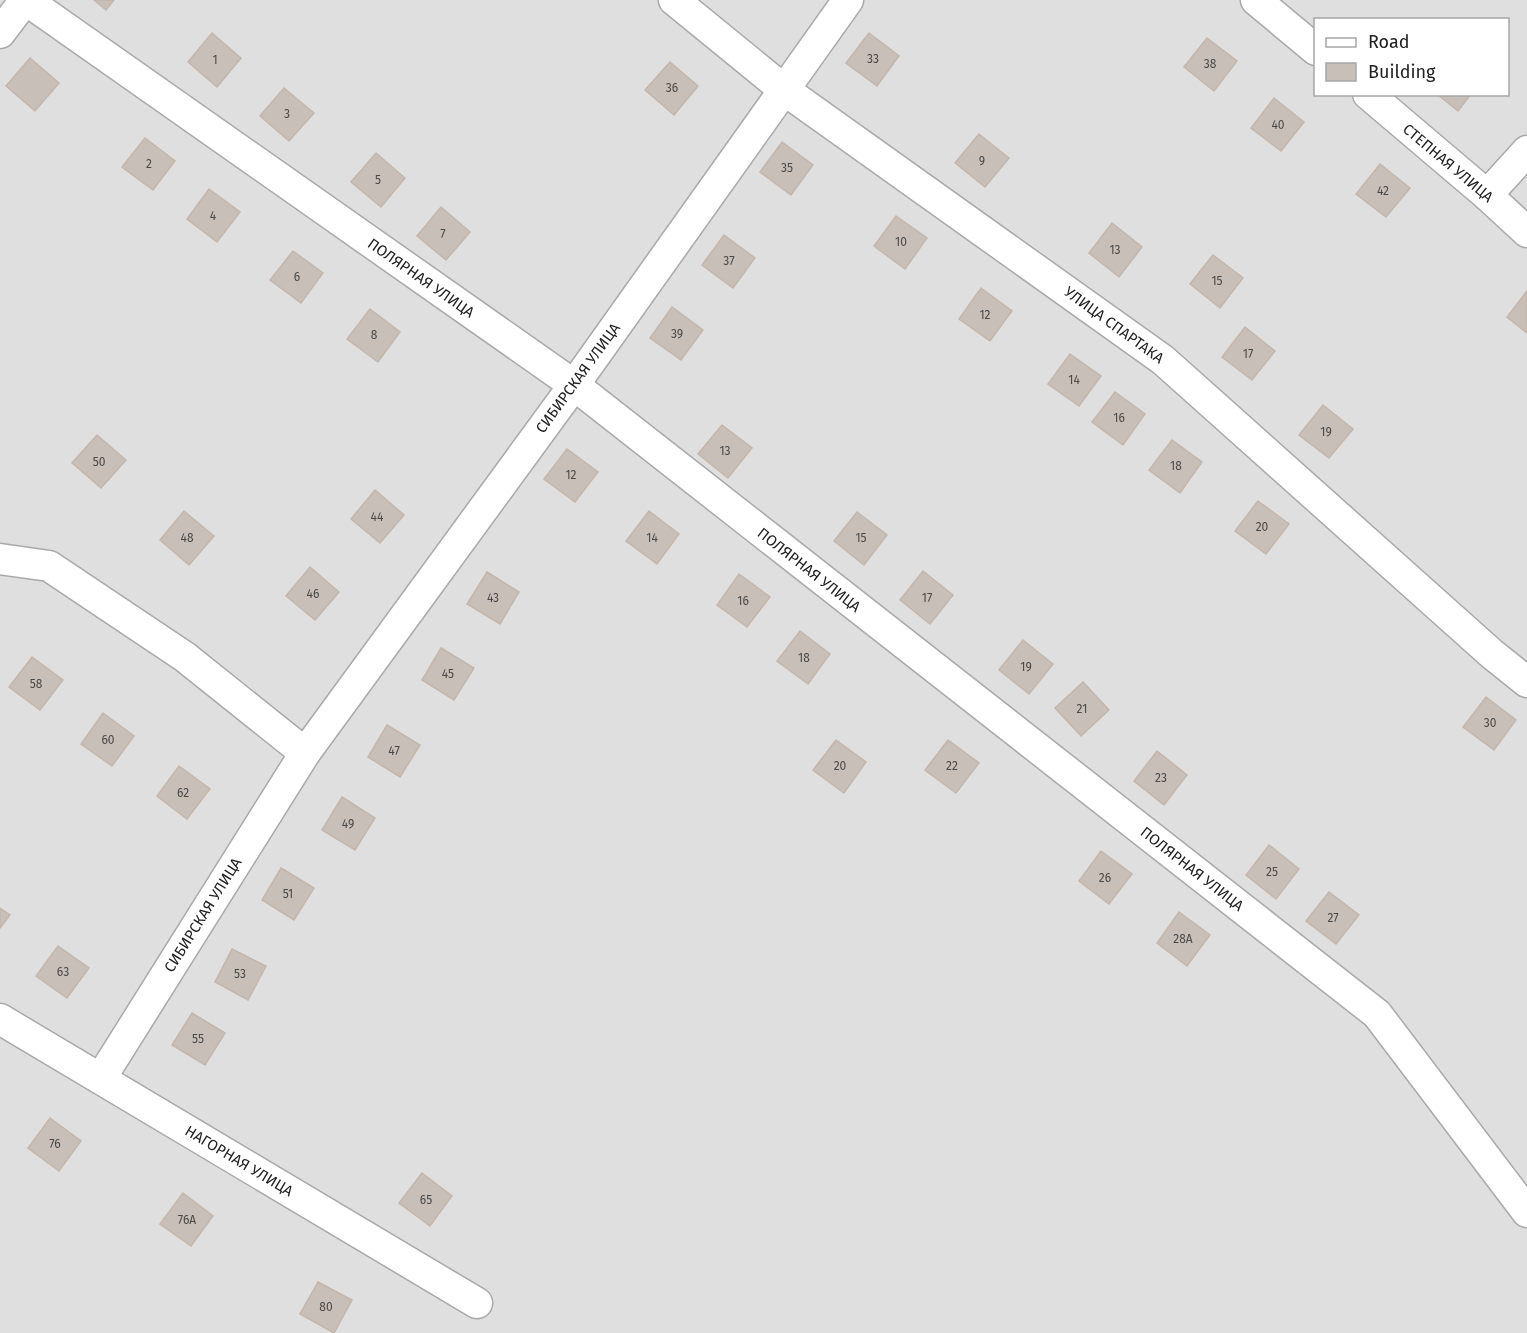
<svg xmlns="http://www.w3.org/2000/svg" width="1527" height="1333" font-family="'Fira Sans',sans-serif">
<rect width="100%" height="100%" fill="#f2efe9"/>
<!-- residential -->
<path fill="#e0dfdf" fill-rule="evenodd" d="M0,0H1527V1333H0ZM1316,20H1508V94H1316Z"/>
<!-- building -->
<g fill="#c7bfb8" stroke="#c4b6ab" stroke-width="1.5">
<path d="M94,0H114L106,10Z"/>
<path d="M212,33L241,58L217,87L188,62Z"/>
<path d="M869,33L899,56L877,86L846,63Z"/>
<path d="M1207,38L1237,61L1214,91L1184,67Z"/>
<path d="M30,58L59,83L35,111L6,86Z"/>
<path d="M670,62L698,86L674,115L645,90Z"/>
<path d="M284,88L314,113L289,141L260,116Z"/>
<path d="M1437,94H1471L1458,111Z"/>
<path d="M1274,98L1304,122L1281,151L1251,128Z"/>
<path d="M979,134L1009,158L985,187L955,163Z"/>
<path d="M145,138L175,161L153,190L122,167Z"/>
<path d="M782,142L813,165L791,195L760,172Z"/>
<path d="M376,153L405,178L381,207L351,182Z"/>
<path d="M1380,164L1410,188L1386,217L1356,194Z"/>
<path d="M209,189L240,212L217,242L187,219Z"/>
<path d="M441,207L470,232L446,260L417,236Z"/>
<path d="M896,216L927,238L905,269L874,246Z"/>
<path d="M1112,223L1142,247L1119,277L1089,253Z"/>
<path d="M724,235L755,258L733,288L702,265Z"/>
<path d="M293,251L323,273L301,303L270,280Z"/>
<path d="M1213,255L1243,278L1220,308L1190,284Z"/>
<path d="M981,288L1012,311L990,341L959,319Z"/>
<path d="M1527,291V333L1507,317Z"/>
<path d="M672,307L703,330L681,360L650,338Z"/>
<path d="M370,309L400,332L378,362L347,339Z"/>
<path d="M1245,327L1275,351L1252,380L1222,357Z"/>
<path d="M1070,354L1101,376L1079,406L1048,384Z"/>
<path d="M1115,392L1145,414L1123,445L1092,422Z"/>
<path d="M1323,405L1353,429L1329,458L1299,435Z"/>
<path d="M722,425L752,448L728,478L698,454Z"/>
<path d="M97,435L126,460L101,488L72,463Z"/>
<path d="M1172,440L1202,462L1180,493L1149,470Z"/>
<path d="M567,449L598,472L575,502L544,479Z"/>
<path d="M375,490L404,515L380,543L351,519Z"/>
<path d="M1258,501L1289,524L1266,554L1235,531Z"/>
<path d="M184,511L214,536L189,565L160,540Z"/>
<path d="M649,511L679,534L657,564L626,541Z"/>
<path d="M857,512L887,535L864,565L834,541Z"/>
<path d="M310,567L339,592L315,620L286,596Z"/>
<path d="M923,571L953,595L930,624L900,600Z"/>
<path d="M487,572L519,592L500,624L467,604Z"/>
<path d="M739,574L770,597L747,627L717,605Z"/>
<path d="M800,631L830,654L808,684L777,661Z"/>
<path d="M1023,640L1053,664L1029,694L999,670Z"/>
<path d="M441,648L474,668L454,700L422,680Z"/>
<path d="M32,657L63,680L40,710L9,687Z"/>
<path d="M1083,682L1109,710L1081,736L1055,708Z"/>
<path d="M1486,697L1516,720L1494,750L1463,727Z"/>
<path d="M103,713L134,736L112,766L81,744Z"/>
<path d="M387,725L420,745L400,777L368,757Z"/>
<path d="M836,740L866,762L844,793L813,770Z"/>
<path d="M948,740L979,763L956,793L925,770Z"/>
<path d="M1157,751L1187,775L1164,805L1134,781Z"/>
<path d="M179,766L210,789L187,819L157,796Z"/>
<path d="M342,797L375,818L355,850L322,830Z"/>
<path d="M1269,845L1299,869L1276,899L1246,875Z"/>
<path d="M1101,851L1132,874L1109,904L1079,881Z"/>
<path d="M281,868L314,888L294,920L262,900Z"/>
<path d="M1329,892L1359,915L1336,944L1306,921Z"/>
<path d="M0,908L10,915L0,928Z"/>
<path d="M1179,912L1210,935L1187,966L1157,943Z"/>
<path d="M58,946L89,968L67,998L36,976Z"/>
<path d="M232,949L266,966L248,1000L215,982Z"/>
<path d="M192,1013L225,1033L205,1065L172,1045Z"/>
<path d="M50,1118L81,1141L59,1171L28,1148Z"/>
<path d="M422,1173L452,1196L430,1226L399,1203Z"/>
<path d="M183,1193L213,1216L191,1246L160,1224Z"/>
<path d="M318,1282L352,1300L334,1333L300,1314Z"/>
</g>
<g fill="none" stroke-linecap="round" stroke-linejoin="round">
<defs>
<g id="minor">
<path d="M26,0L574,385L1377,1014L1527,1212"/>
<path d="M674,0L783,89L1163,360L1492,654L1527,682"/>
<path d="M1256,0L1316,50"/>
<path d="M0,33L25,0"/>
<path d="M1368,94L1487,195L1527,232"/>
<path d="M1487,195L1527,151"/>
<path d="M0,559L49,566L185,657L305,753"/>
<path d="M0,1019L477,1303"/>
<path d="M101,1078L305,753L574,385L848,0"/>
</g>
</defs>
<!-- minor casing -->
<use href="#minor" stroke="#a9a9a9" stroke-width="33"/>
<!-- minor -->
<use href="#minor" stroke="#fff" stroke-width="30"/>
</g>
<g text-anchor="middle" stroke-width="5" stroke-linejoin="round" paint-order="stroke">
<!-- number labels -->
<g font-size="12" fill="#4b4948">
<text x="873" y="63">33</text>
<text x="215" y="64">1</text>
<text x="1210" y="68">38</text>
<text x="672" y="92">36</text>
<text x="287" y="118">3</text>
<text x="1278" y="129">40</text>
<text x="982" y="165">9</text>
<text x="149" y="168">2</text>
<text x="787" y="172">35</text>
<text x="378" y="184">5</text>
<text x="1383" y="195">42</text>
<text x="213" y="220">4</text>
<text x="443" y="238">7</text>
<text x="901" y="246">10</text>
<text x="1115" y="254">13</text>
<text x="729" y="265">37</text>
<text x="297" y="281">6</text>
<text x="1217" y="285">15</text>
<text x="985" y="319">12</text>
<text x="677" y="338">39</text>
<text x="374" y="339">8</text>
<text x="1248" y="358">17</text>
<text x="1074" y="384">14</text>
<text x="1119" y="422">16</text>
<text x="1326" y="436">19</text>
<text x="725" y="455">13</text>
<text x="99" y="466">50</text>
<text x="1176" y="470">18</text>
<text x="571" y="479">12</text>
<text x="377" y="521">44</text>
<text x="1262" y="531">20</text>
<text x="187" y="542">48</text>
<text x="652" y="542">14</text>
<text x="861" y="542">15</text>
<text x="313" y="598">46</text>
<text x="493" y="602">43</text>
<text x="927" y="602">17</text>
<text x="743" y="605">16</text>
<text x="804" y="662">18</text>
<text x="1026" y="671">19</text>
<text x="448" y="678">45</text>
<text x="36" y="688">58</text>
<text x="1082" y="713">21</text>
<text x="1490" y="727">30</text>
<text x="108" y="744">60</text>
<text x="394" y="755">47</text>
<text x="840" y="770">20</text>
<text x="952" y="770">22</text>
<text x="1161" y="782">23</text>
<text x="183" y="797">62</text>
<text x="348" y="828">49</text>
<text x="1272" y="876">25</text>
<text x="1105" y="882">26</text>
<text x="288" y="898">51</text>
<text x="1333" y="922">27</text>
<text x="1183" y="943">28А</text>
<text x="63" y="976">63</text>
<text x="240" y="978">53</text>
<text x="198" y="1043">55</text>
<text x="55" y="1148">76</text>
<text x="426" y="1204">65</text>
<text x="187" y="1224">76А</text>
<text x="326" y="1311">80</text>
</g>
<!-- street labels -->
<g font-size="15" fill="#222" stroke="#fff">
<text transform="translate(1448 163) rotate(40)" y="5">СТЕПНАЯ УЛИЦА</text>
<text transform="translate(421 278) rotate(35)" y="5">ПОЛЯРНАЯ УЛИЦА</text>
<text transform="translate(1114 325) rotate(36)" y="5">УЛИЦА СПАРТАКА</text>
<text transform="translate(578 378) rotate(-54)" y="5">СИБИРСКАЯ УЛИЦА</text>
<text transform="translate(809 570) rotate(38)" y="5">ПОЛЯРНАЯ УЛИЦА</text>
<text transform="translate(1192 869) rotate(38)" y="5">ПОЛЯРНАЯ УЛИЦА</text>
<text transform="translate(203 915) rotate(-58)" y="5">СИБИРСКАЯ УЛИЦА</text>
<text transform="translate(239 1161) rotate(31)" y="5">НАГОРНАЯ УЛИЦА</text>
</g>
</g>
<!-- legend -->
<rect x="1314" y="18" width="195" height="78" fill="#ffffff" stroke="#a7a7a7" stroke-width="1.5"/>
<rect x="1326" y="38" width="30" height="9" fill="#ffffff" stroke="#a7a7a7" stroke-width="1.5"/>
<text x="1368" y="48" font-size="18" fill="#222222">Road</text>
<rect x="1326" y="63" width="30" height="18" fill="#c7bfb8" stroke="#a7a7a7" stroke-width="1.5"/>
<text x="1368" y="78" font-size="18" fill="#222222">Building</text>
</svg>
